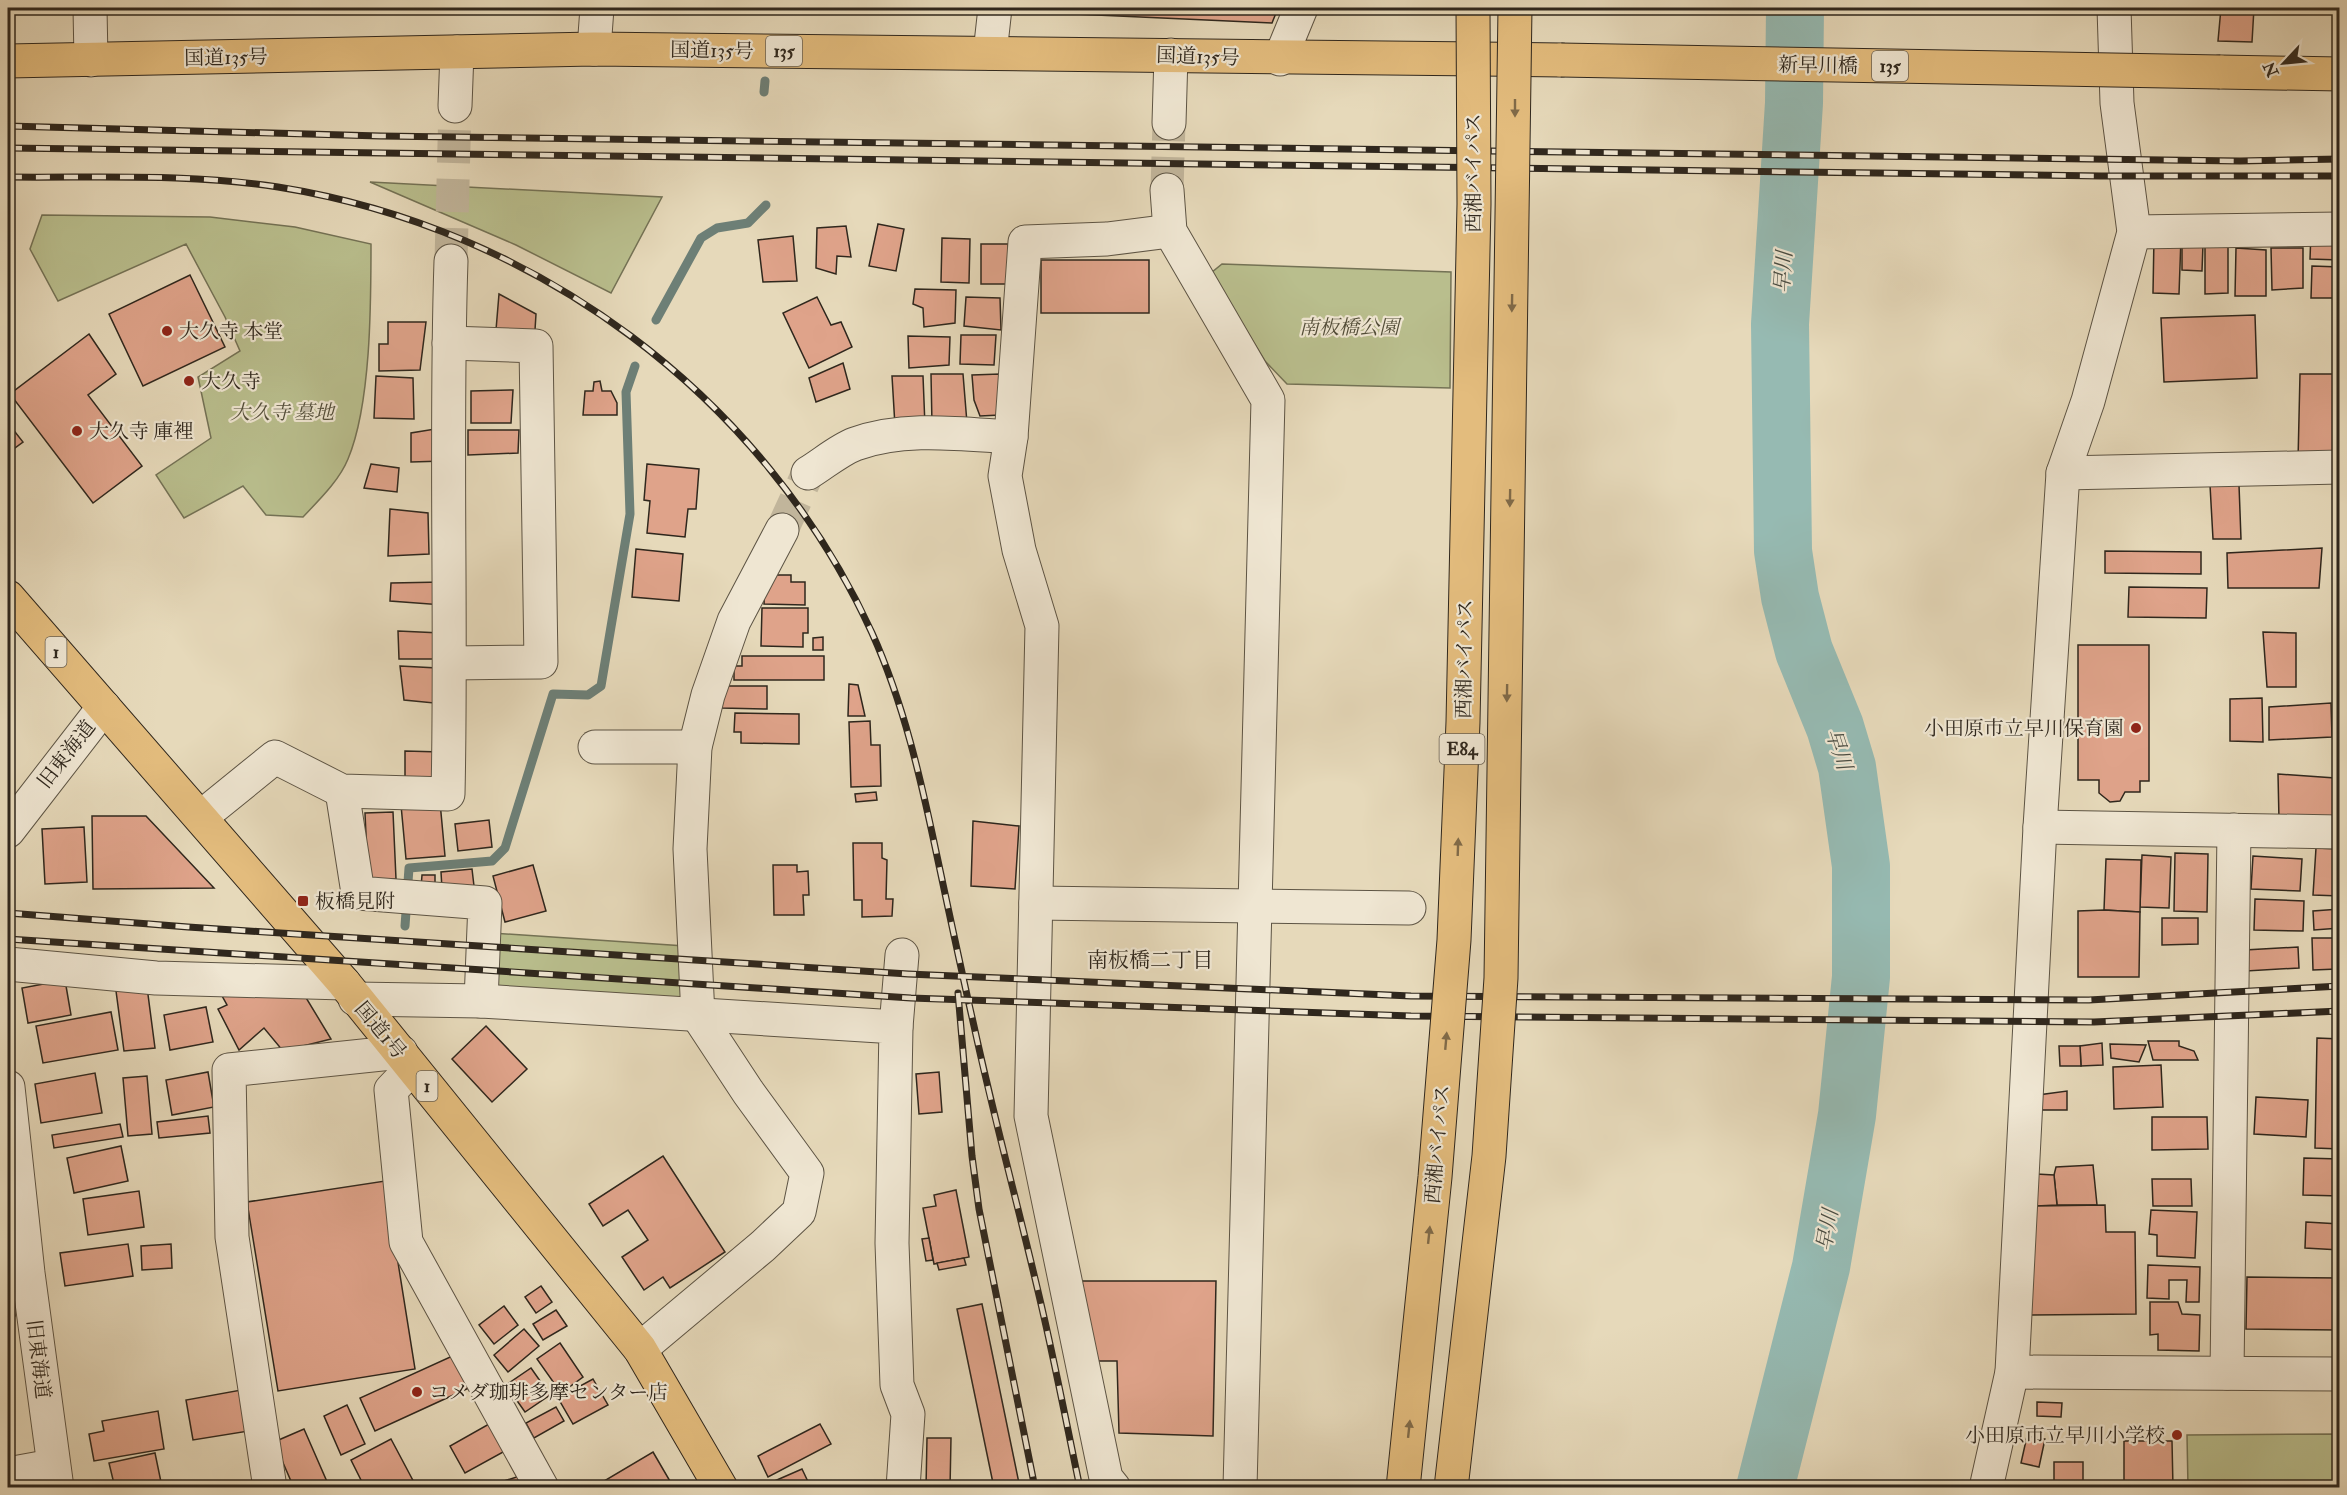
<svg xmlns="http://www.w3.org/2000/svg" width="2347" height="1495" font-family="'IM FELL Double Pica','Noto Serif JP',serif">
<rect width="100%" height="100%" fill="#e6d9ba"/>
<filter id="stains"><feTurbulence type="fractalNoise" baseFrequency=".00333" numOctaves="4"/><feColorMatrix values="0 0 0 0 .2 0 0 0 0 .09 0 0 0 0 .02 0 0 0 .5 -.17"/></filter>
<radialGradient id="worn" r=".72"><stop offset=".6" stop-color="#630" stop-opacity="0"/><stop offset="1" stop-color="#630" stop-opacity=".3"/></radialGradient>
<!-- green -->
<g fill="#b9be8d" stroke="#747255" stroke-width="1.5">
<path d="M370,182L662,197L611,293L516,245Z"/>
<path d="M42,215L210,217L295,227L371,244C371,304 371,404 348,459C339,481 319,500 303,517L266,515L243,486L184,518L156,475L211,438L198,377L240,351L225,317L186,244L58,301L30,249Z"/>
<path d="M1222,264L1451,272L1450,388L1287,384L1265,361L1211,273Z"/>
<path d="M492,933L685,946L689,1005L491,991Z"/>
<path d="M2339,1434V1487H2188L2187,1435Z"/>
</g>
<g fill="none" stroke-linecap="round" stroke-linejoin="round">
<!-- stream -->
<g stroke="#6d7f76" stroke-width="9">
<path d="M764,92L765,81"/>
<path d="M656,320L701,238L717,228L748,223L766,205"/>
<path d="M408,882L409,868L492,861L505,848L553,694L588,695L601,686L630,514L626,392L635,366"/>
<path d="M405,926L406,912"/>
</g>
<!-- river -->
<path stroke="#96bab2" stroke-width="58" d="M1765,1488L1821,1267L1847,1115L1861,977V866L1847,767L1835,727L1804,651L1790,597L1783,551L1780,324L1794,103L1795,8"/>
</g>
<!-- building -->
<g fill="#dfa38a" stroke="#2f271d" stroke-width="1.5">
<path d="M1077,8H1278L1272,23L1075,14Z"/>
<path d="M2221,8H2254L2252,42L2218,41Z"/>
<path d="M878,224L904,229L896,271L869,266Z"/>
<path d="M846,226L851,257L837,256L836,274L816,268L817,228Z"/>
<path d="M2311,232L2340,233V260L2310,259Z"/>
<path d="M793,236L797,281L763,282L758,240Z"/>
<path d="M2154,237L2181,238L2179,294L2153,293Z"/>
<path d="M942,238L970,239L969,283L941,282Z"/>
<path d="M2205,240L2228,242V293L2205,294Z"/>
<path d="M2182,243L2203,244L2202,271L2182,270Z"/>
<rect x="981" y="244" width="27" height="40"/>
<path d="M2236,248L2266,250V296H2235Z"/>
<path d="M2271,248H2303V288L2272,290Z"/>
<rect x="1041" y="260" width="108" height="53"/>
<path d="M2312,266L2340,267V298H2311Z"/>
<path d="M190,275L225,347L143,386L109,314Z"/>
<path d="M915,289L956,290L955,323L924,327L923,308L913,304Z"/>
<path d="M499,294L536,314L535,330H496Z"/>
<path d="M817,297L831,325L841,322L852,347L809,368L783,313Z"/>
<path d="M966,297L1000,298L1001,330L964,326Z"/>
<path d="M2255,315L2257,378L2164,382L2161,318Z"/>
<path d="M388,322H426L420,370L379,371V344H388Z"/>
<path d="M89,334L116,374L88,395L142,466L93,503L10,394Z"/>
<path d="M961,335H996L994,365L960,364Z"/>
<path d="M908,336L950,337L949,365L909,368Z"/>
<path d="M843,363L850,389L816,402L809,378Z"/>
<path d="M931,374H963L967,423L932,425Z"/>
<path d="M1000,374V415L980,416L974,400L972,375Z"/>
<path d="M2300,374H2340V460L2298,461Z"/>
<path d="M376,376L413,378L414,419L374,418Z"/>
<path d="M892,376H923L925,426H895Z"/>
<path d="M600,381L602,391H611L617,403V415H583L585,391H593L594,382Z"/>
<path d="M513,390L511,423H471V391Z"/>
<path d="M8,423L23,442L8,453Z"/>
<path d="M441,428L444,461L411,462V433Z"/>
<path d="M468,430H519L518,453L468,455Z"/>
<path d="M371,464L399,468L397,492L364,488Z"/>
<path d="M647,464L699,469L696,509H688L685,537L647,533L650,501L644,500Z"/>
<path d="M2210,485H2239L2241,539H2213Z"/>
<path d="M390,509L428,513L429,554L388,556Z"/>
<path d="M2322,548L2319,588H2228L2227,553Z"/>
<path d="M636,549L683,554L679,601L632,597Z"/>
<path d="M2105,551L2201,552V574L2105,573Z"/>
<path d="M773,575H791V582H805V605L764,604L765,581Z"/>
<path d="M443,582V605L390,601L391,583Z"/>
<path d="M2129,587L2207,588L2206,618L2128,617Z"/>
<path d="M762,608H808V633H803V647L761,646Z"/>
<path d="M398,631L441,633L438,659H399Z"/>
<path d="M2263,632L2296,633V687H2267Z"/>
<path d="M823,637V650H813V638Z"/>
<path d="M2078,645H2149V781H2140V792H2125L2120,801L2110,802L2099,793V780H2078Z"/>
<path d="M742,656H824V680H734V666H742Z"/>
<path d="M400,666L437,668L434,703L404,700Z"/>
<path d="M849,684L858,685L865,716H848Z"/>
<path d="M723,686H767V709L722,708Z"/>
<path d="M2262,698L2263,742L2230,741V699Z"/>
<path d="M2331,703L2332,737L2269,740V707Z"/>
<path d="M735,713L799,714V744L741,743V732H734Z"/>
<path d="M870,721L871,745H880L881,786L851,787L849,722Z"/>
<path d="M405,751L441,752V781L405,780Z"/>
<path d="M2278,774L2335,778L2340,819L2279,820Z"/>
<path d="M876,792L877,800L856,802L855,794Z"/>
<path d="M440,802L445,856L406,859L401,805Z"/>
<path d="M393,812L396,879L368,880L365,813Z"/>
<path d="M92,816H146L214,888L93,889Z"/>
<path d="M489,820L492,847L458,851L455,824Z"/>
<path d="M973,821L1019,826L1015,889L971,886Z"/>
<path d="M84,827L87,882L45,884L42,829Z"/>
<path d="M853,843H882V858L887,860L886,899H893L892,916L862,917V900H854Z"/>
<path d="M2316,848L2340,849V896L2313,895Z"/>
<path d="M2175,853L2208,854L2207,912L2174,911Z"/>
<path d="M2142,855L2171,857L2169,908L2140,907Z"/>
<path d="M2253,856L2302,859L2300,891L2251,889Z"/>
<path d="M2106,859L2141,860L2140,912L2104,910Z"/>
<path d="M533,865L546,911L505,922L493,876Z"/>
<path d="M773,865H797V872L808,871L809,895H803L804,915H774Z"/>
<path d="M472,869L474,886L442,889L441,872Z"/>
<path d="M422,875H435V888H421Z"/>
<path d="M2255,899L2304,901L2303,931L2254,930Z"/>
<path d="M2340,909V928L2314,930L2313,911Z"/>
<path d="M2104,910L2140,912L2139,977H2078V911Z"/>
<path d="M2162,918H2198V944L2162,945Z"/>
<path d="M2312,938H2335L2337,969L2313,970Z"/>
<path d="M2298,947L2299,968L2246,971L2245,950Z"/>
<path d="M65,980L71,1015L28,1023L22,988Z"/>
<path d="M147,987L155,1048L124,1051L116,991Z"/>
<path d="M221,994L305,996L331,1039L283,1051L264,1028L239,1050L218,1009L227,1005Z"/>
<path d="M206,1007L213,1042L170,1050L164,1015Z"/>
<path d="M111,1012L118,1050L43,1063L36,1026Z"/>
<path d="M486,1026L527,1069L492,1102L452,1059Z"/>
<path d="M2317,1038L2340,1039V1149L2315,1148Z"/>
<path d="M2148,1041H2179V1046L2194,1051L2198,1060H2153Z"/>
<path d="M2102,1043L2103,1065L2081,1066L2080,1046Z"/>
<path d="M2110,1044L2146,1045L2139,1062L2111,1058Z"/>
<path d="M2059,1046H2080L2081,1066H2060Z"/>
<path d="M2161,1065L2163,1107L2114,1109L2113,1067Z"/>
<path d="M208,1072L214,1107L172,1115L166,1080Z"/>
<path d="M939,1072L942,1112L919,1114L916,1074Z"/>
<path d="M95,1073L102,1113L41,1123L35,1084Z"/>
<path d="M147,1076L152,1134L128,1136L123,1078Z"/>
<path d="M2067,1091V1110H2038V1095Z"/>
<path d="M2256,1097L2308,1100L2306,1137L2254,1134Z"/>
<path d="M208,1116L210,1133L159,1138L157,1122Z"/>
<path d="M2152,1117H2207L2208,1149L2152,1150Z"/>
<path d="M120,1124L123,1137L54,1148L52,1135Z"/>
<path d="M121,1146L128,1181L74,1193L67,1158Z"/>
<path d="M663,1156L725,1252L670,1288L663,1277L644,1290L622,1257L648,1240L628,1210L603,1226L589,1204Z"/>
<path d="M2304,1158L2340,1159V1196L2303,1195Z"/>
<path d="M2093,1165L2097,1205H2057L2054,1175L2056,1167Z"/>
<path d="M2036,1174L2054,1175L2057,1205L2036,1206Z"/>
<path d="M2152,1179H2191L2192,1206H2153Z"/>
<path d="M385,1181L415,1369L278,1391L247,1202Z"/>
<path d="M956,1190L969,1257L934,1264L923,1208L936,1206L934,1195Z"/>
<path d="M139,1191L144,1227L88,1235L83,1199Z"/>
<path d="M2105,1205L2106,1232H2135L2136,1314L2026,1315L2036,1206Z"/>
<path d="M2151,1210L2197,1212L2195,1258L2157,1256V1235L2149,1234Z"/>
<path d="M2306,1222L2340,1224V1250L2305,1248Z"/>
<path d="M929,1238L933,1260L926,1261L922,1239Z"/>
<path d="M128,1244L133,1276L65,1286L60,1253Z"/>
<path d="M171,1244L172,1268L142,1270L141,1246Z"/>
<path d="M964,1258L966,1265L939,1270L937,1263Z"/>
<path d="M2148,1265L2200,1267L2199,1302H2186L2187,1280H2169V1299L2147,1298Z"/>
<path d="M2247,1277L2340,1278V1330L2246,1329Z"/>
<path d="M1081,1281H1216L1213,1436L1119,1433L1117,1361H1096Z"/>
<path d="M541,1286L552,1302L536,1313L525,1297Z"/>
<path d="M8,1290H11L15,1316L8,1318Z"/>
<path d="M2150,1302H2178L2182,1314L2200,1315L2199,1351L2158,1350V1334L2150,1335Z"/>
<path d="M982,1304L1020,1488H994L957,1309Z"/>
<path d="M504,1306L518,1325L494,1344L479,1325Z"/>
<path d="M556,1310L567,1326L543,1340L533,1324Z"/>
<path d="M524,1329L539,1346L508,1372L494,1355Z"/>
<path d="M560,1343L583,1377L561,1393L537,1359Z"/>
<path d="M459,1353L473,1386L375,1431L360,1398Z"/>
<path d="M531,1368L550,1395L525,1412L506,1385Z"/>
<path d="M593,1379L608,1405L573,1424L558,1398Z"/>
<path d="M241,1390L249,1431L193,1440L186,1400Z"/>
<path d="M2037,1402L2062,1403L2061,1417L2037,1416Z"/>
<path d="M347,1405L365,1444L341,1455L324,1416Z"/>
<path d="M556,1407L564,1421L534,1438L526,1423Z"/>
<path d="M158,1411L164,1449L94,1461L89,1434L104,1431L102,1421Z"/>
<path d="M489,1424L505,1451L465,1473L450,1446Z"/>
<path d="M820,1424L831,1444L768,1477L758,1456Z"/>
<path d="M304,1429L328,1484L320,1488H294L274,1442Z"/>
<path d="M2027,1436L2045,1439L2039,1467L2021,1463Z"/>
<path d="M927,1438H951L950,1488H926Z"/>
<path d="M391,1439L417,1488H365L351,1460Z"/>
<path d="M2124,1441H2172L2173,1488H2124Z"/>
<path d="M653,1452L674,1488H601L599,1484Z"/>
<path d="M155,1453L161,1482L134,1488H115L109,1463Z"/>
<rect x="2054" y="1462" width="29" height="26"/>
<path d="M802,1469L811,1488H772L770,1483Z"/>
<path d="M520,1476L524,1488H482Z"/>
</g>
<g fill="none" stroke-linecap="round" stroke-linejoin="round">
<!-- minor-tunnel -->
<g stroke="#c1b59b" stroke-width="33" stroke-dasharray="33 16" stroke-linecap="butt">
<path d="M1167,190L1169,123"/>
<path d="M451,261L455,106"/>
<path d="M782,530L808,473"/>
</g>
<defs>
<g id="minor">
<path d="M90,8L91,60"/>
<path d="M594,49L597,8"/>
<path d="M990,53L995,8"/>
<path d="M1280,59L1301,8"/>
<path d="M455,106L457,52"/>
<path d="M1169,123L1171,55"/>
<path d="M1167,190L1170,231L1268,400L1240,1488"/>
<path d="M2134,232L2340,229"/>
<path d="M449,343L536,346L541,662L451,663"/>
<path d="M808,473C823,464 839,450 855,444C904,426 961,434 1011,437"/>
<path d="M2063,473L2340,467"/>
<path d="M595,747H695"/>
<path d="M342,791L358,893L485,903L481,1001"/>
<path d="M201,817L275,757L342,791L448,794C452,616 445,438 451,261"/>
<path d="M2040,827L2340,832"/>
<path d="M8,831L104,707"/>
<path d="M1036,903L1409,908"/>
<path d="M8,964L156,978L344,983"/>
<path d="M355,999L481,1001L896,1027L892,1243L897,1385L908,1414L903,1488"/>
<path d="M896,1027L902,955"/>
<path d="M412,1068L391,1090L406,1242L542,1488"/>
<path d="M8,1087L28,1273L57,1488"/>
<path d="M640,1349L763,1246L799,1212L807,1173L748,1092L698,1016L690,849L695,747L708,695L734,621L782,530"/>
<path d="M2012,1372L2340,1374"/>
<path d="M2227,1373L2234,830"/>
<path d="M8,1474L52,1466"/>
<path d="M270,1488L232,1237L229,1070L401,1052"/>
<path d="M1114,1488L1106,1478L1031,1116L1042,626L1019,550L1005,476L1011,437L1025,242L1107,239L1170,231"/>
<path d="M1986,1488L2012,1372L2040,827L2063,473L2088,401L2134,232L2117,103L2114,8"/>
</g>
<g id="highway">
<path d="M8,61L594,49L1561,60"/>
<path d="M2220,72L2340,74"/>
<path d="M8,597L344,983L640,1349L721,1488"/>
</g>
</defs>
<!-- minor casing -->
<use href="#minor" stroke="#5d5444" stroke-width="35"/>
<!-- highway casing -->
<use href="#highway" stroke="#2f271d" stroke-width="35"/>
<!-- minor -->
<use href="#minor" stroke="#efe6d2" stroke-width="33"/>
<!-- highway -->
<use href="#highway" stroke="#e3bc7d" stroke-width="33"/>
<defs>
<g id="rail">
<path d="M8,126L380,136L2240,161L2340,159"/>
<path d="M8,148L2101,176H2340"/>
<path d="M8,177C97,178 189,173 278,187C536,228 763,395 872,633C904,704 921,780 937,856C949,912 961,969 974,1026C995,1123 1022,1220 1044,1317C1057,1374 1068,1431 1080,1488"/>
<path d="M8,913L188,927L908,974L1411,996L2089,1000L2340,986"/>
<path d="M8,939L911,998L1411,1016L2094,1022L2340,1011"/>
<path d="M958,993L972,1156L979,1209L1035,1488"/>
</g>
</defs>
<!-- rail casing -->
<use href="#rail" stroke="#2f271d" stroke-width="7"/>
<!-- rail -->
<use href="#rail" stroke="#efe6d2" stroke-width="4.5" stroke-dasharray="14" stroke-linecap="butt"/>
<defs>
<g id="highway-bridge">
<path d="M1561,60L2220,72"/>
<path d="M1403,1488L1435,1177L1454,940L1463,722L1474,204L1473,8"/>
<path d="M1451,1488L1489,1156L1501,978L1515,8"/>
</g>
</defs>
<!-- highway-bridge casing -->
<use href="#highway-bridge" stroke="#2f271d" stroke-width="35" stroke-linecap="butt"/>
<!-- highway-bridge -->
<use href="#highway-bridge" stroke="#e3bc7d" stroke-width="33"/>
</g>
<!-- one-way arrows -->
<defs><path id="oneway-solid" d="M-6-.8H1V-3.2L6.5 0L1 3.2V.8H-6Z" transform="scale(1.5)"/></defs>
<g fill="#806a48">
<use href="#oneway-solid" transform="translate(1515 108) rotate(90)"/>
<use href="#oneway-solid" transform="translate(1512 303) rotate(91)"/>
<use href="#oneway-solid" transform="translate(1510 498) rotate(91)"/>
<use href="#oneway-solid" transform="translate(1507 693) rotate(91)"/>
<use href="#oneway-solid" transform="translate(1458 847) rotate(-88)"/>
<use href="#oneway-solid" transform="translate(1446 1041) rotate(-85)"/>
<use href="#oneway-solid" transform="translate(1429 1235) rotate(-84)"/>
<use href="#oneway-solid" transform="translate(1409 1429) rotate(-84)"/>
</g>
<!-- markers -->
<g fill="#8f2418" stroke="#efe6d2" stroke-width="2">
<circle cx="167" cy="331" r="6"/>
<circle cx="189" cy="381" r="6"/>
<circle cx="77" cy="431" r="6"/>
<circle cx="2136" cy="728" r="6"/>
<rect x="297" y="895" width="12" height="12" rx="3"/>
<circle cx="417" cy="1392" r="6"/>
<circle cx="2177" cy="1435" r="6"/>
</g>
<g text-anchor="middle" stroke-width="4.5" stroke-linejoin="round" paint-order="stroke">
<!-- shield labels -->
<g fill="#efe6d2" stroke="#696053" stroke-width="1.5">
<rect x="766" y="36" width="36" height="30" rx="4.5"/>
<rect x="1872" y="51" width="36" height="30" rx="4.5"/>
<rect x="45.5" y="637" width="21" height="30" rx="4.5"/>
<rect x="1439.5" y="734" width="45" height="30" rx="4.5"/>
<rect x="416.5" y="1071" width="21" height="30" rx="4.5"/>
</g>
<g font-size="18" font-weight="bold" fill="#2f271d">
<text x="784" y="57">135</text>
<text x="1890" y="72">135</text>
<text x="56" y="658">1</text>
<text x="1462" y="755">E84</text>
<text x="427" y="1092">1</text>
</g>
<!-- street labels -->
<g font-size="20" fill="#2f271d" stroke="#efe6d2">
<text transform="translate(712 50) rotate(1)" y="7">国道135号</text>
<text transform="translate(1198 56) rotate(2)" y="7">国道135号</text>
<text transform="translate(226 57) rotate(-1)" y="7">国道135号</text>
<text transform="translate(1818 65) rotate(1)" y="7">新早川橋</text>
<text transform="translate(1473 173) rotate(-90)" y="7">西湘バイパス</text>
<text transform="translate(1464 659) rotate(-89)" y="7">西湘バイパス</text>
<text transform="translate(66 754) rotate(-52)" y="7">旧東海道</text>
<text transform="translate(381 1030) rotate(50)" y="7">国道1号</text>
<text transform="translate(1437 1144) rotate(-85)" y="7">西湘バイパス</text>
<text transform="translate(39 1359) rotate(83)" y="7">旧東海道</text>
</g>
<!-- park labels -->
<g font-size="20" font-style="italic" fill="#524d39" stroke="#efe6d2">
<text x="1349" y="334">南板橋公園</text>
<text x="282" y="419">大久寺 墓地</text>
</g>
<!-- poi labels -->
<g font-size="20" fill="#2f271d" stroke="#efe6d2" text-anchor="start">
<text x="179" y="338">大久寺 本堂</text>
<text x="201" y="388">大久寺</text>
<text x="89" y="438">大久寺 庫裡</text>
<text x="2124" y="735" text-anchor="end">小田原市立早川保育園</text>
<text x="315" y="908">板橋見附</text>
<text x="429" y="1399">コメダ珈琲多摩センター店</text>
<text x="2165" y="1442" text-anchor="end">小田原市立早川小学校</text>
</g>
<!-- water labels -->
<g font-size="21" font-style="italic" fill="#494c42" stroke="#efe6d2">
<text transform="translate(1783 272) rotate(-86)" y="7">早川</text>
<text transform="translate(1839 749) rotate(72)" y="7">早川</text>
<text transform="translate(1827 1230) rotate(-80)" y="7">早川</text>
</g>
<!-- neighbourhood labels -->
<g font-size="21" fill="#2f271d" stroke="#efe6d2">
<text x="1150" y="967">南板橋二丁目</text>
</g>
</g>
<!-- margin -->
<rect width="2347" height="1495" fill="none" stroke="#e6d9ba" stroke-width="30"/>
<rect x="9" y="9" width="2329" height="1477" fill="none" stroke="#2f271d" stroke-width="3"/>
<rect x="15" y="15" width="2317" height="1465" fill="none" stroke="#2f271d" stroke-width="1.5"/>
<!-- north arrow -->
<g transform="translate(2284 63) rotate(244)" stroke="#efe6d2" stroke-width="4.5" paint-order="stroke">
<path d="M0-4.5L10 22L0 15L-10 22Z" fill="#2f271d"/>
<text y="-9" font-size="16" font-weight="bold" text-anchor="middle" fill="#2f271d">N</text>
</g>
<rect width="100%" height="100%" filter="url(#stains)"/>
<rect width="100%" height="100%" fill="url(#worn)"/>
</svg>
